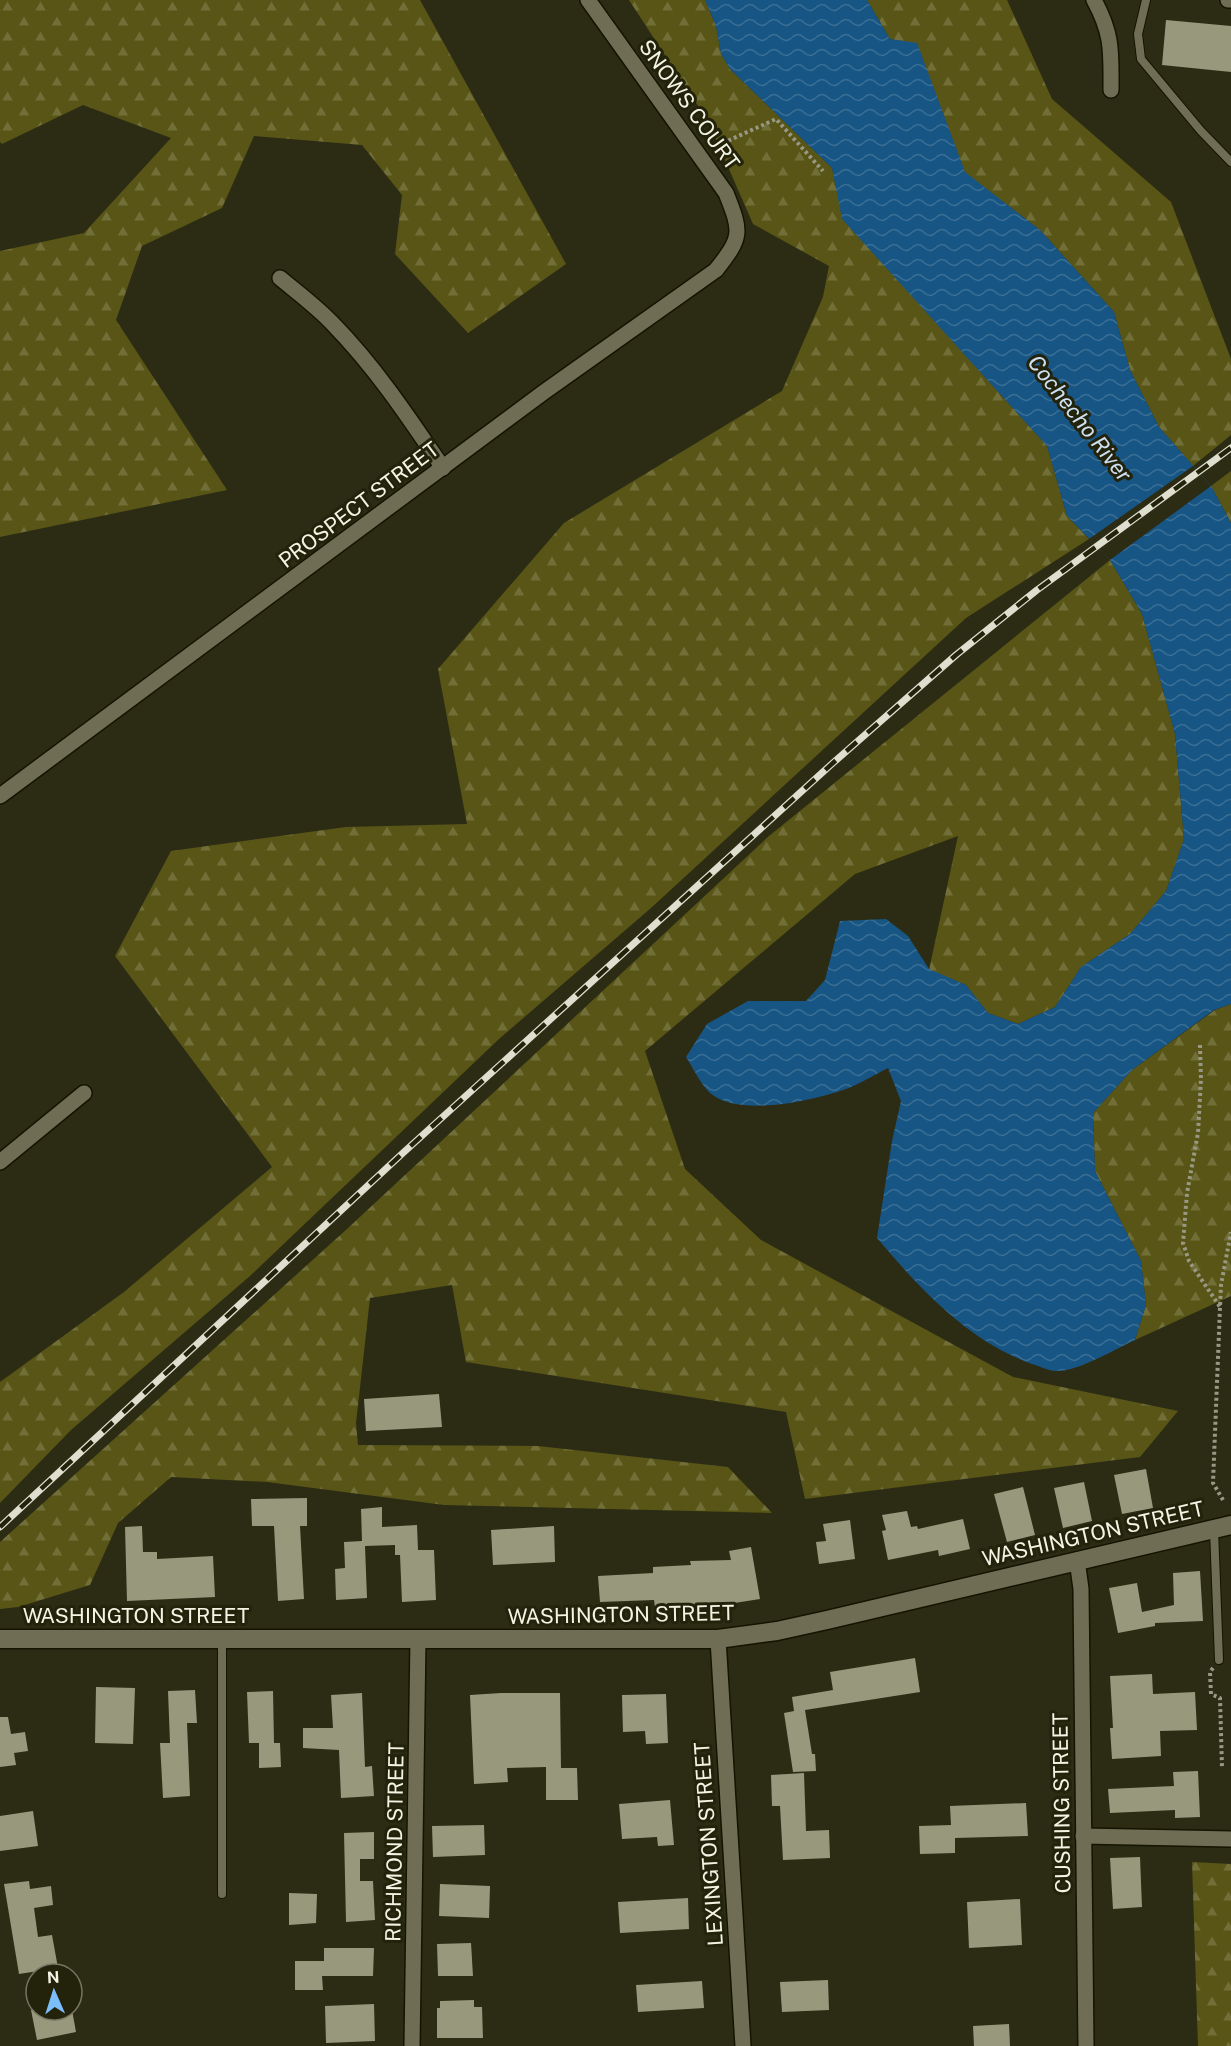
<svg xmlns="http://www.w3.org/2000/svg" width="1231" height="2046" font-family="'Public Sans',sans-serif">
<defs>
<pattern id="forest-firs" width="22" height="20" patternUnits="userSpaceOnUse" patternTransform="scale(1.5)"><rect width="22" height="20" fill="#585516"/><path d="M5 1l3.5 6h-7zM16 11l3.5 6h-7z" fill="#716e38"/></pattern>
<pattern id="water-waves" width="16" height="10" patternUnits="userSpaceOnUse" patternTransform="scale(1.5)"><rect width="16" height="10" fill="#175584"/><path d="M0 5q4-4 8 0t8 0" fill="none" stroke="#396e95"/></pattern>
</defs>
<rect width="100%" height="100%" fill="#2c2c15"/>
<!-- forest -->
<g fill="url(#forest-firs)">
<path d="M0,0H420L566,264L468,333L395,254L402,195L362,145L254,136L222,208L142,246L116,320L227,490L0,537V251L84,233L171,138L83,105L2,144L0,142Z"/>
<path d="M629,0H705L716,26L721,54L730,69L832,168L843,219L1047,446L1067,516L1089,539L966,618L651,908L499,1039L250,1276L71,1430L0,1503V1382L124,1292L272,1167L115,956L171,851L346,827L467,824L438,669L564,523L782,391L823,297L829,266L753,224L708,121Z"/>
<path d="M867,0H1007L1052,99L1171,202L1231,359V435L1193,466L1159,427L1130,370L1114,312L1040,230L965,173L917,44L890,39Z"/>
<path d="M1231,471V523L1211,486Z"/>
<path d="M1110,560L1142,614L1175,734L1184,839L1166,891L1130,934L1081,967L1055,1007L1018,1024L988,1013L966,985L929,970L958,836L855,874L645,1051L685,1169L761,1240L1013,1377L1178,1411L1140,1457L805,1499L786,1412L466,1362L452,1285L370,1298L356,1423L358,1445L538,1446L728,1467L772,1513L444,1505L267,1482L171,1477L118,1523L90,1585L18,1607L0,1609V1542L347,1229L769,836Z"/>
<path d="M1231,1004V1296L1135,1340L1146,1305L1141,1261L1095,1171L1093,1113L1132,1070L1215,1010Z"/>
<path d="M1192,1862L1231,1864V2046H1198Z"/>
</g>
<!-- water -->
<path fill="url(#water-waves)" d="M705,0H867L890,39L917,43L965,172L1040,230L1114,312L1130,370L1159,427L1211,486L1231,523V1004L1214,1010L1132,1070L1093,1113L1095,1171L1141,1261L1146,1305L1135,1340C1115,1349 1076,1373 1054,1371C1047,1370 1039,1366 1032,1364C968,1341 920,1289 877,1238L892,1141L901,1101L888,1068C874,1075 858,1085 843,1090C810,1101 737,1118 709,1092C700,1083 693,1068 686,1057L707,1024L748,1001H806L825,980L840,921L886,919L908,936L929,969L966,985L988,1013L1018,1024L1055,1007L1081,967L1130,934L1166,891L1184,839L1175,734L1142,614L1110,560L1067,516L1047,446L842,219L832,168L730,69L721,54L716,26Z"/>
<!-- pier -->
<path fill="#2c2c15" d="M1193,466L1211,486L1110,560L1089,539Z"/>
<!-- building -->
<g fill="#98987d">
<path d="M1166,20L1231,26V72L1162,65Z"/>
<path d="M439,1394L442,1427L366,1431L364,1399Z"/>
<path d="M1146,1469L1153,1508L1122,1514L1114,1475Z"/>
<path d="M1084,1482L1092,1521L1063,1528L1054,1488Z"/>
<path d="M1023,1487L1035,1535L1007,1542L994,1494Z"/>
<path d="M307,1498V1526H300L304,1599L278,1601L274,1526H252L251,1499Z"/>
<path d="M382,1507V1527L417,1525L418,1550H434L436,1600L402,1602L400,1555H395V1545L365,1546L367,1598L336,1600L335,1569L345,1568L344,1542L362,1541L361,1509Z"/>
<path d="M907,1511L911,1527L917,1526L918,1529L963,1519L970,1549L939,1556L938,1550L888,1560L882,1531L886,1530L882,1515Z"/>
<path d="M850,1520L855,1559L819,1564L816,1542L826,1541L823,1524Z"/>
<path d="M142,1526L143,1552H157V1559L213,1556L215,1597L127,1601L125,1527Z"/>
<path d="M554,1526L555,1562L493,1565L491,1530Z"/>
<path d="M751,1547L760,1599L728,1604L655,1607L654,1600L600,1602L598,1576L653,1573V1567L691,1565L690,1561L731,1560L729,1551Z"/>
<path d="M1200,1571L1203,1621L1155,1623V1626L1118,1633L1109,1588L1137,1583L1142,1612L1174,1605L1173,1573Z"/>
<path d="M915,1658L920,1692L805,1710L812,1754H815L816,1771L793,1772L784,1713L794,1711L792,1697L833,1690L830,1672Z"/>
<path d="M1152,1674L1153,1694L1195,1692L1197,1730L1160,1731L1161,1756L1112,1759L1110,1728H1113L1110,1676Z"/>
<path d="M96,1687L135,1688L133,1744L95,1743Z"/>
<path d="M195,1690L197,1723H187L190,1796L163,1798L160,1743H170L168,1691Z"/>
<path d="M273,1691L274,1743H280L281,1767L259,1768V1743H249L247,1692Z"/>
<path d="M362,1693L365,1767L372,1766L374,1796L341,1798L339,1750L303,1748V1728H333L331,1695Z"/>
<path d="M501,1693H560L561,1768H577L578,1800H546V1767L507,1768L508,1782L474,1784L470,1695Z"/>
<path d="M666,1694L668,1743L646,1744L645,1731L623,1732L622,1695Z"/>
<path d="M0,1717H8L11,1734L25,1732L28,1751L14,1753L16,1765L0,1767Z"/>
<path d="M1198,1771L1200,1817L1175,1818V1810L1110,1813L1108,1789L1174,1786L1173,1772Z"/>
<path d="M804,1773L806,1831L829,1830L830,1858L783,1860L780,1806H772L771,1775Z"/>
<path d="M670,1800L674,1845L658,1846L657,1837L622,1839L619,1804Z"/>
<path d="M1026,1803L1028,1836L955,1838V1853L920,1854L919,1826L951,1825L950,1806Z"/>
<path d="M33,1811L38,1846L0,1851V1816Z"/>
<path d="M484,1825L485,1855L433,1857L432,1826Z"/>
<path d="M374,1832V1859H360V1881H373L375,1920L346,1922L344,1833Z"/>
<path d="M1140,1857L1142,1907L1113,1909L1110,1858Z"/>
<path d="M29,1881L30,1889L51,1886L53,1905L34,1908L38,1937L52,1935L58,1968L19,1974L4,1884Z"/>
<path d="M440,1884L490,1886L489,1918L439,1916Z"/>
<path d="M289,1893L317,1894L316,1923L289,1925Z"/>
<path d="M688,1898L689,1929L620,1933L618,1902Z"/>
<path d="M1020,1899L1022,1945L969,1948L967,1902Z"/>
<path d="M471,1943L473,1976H438L437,1944Z"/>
<path d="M324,1948H374L373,1976H322L323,1990H295V1961H324Z"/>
<path d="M828,1980L829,2010L782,2012L780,1982Z"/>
<path d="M702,1981L704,2008L638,2012L636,1985Z"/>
<path d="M474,2000V2007H482L483,2038H437V2008H440V2001Z"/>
<path d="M374,2004L375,2041L326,2043L325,2006Z"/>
<path d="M31,2010H72L76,2032L37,2040Z"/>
<path d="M1009,2024L1010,2046H974L973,2026Z"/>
</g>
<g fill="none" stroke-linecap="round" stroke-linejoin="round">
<defs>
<g id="service">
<path d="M1146,0L1138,34L1141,59L1201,131L1231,162"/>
<path d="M1214,1530L1219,1660"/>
<path d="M222,1639V1894"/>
</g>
<g id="minor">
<path d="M1094,0C1113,35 1111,52 1111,90"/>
<path d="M1228,0H1231"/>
<path d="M280,278C298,293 317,307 333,324C376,368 409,418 443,468"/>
<path d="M0,796L544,392L716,270C742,237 742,233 726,193L588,0"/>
<path d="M0,1162L84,1093"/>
<path d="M1077,1560L1081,1589L1086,2046"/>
<path d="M718,1639L743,2046"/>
<path d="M1083,1836L1231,1839"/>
<path d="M412,2046L418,1639"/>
</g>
<path id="tertiary" d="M0,1639H718L777,1631L827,1620L1231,1525"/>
</defs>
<!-- service casing -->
<use href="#service" stroke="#151401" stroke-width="10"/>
<!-- minor casing -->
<use href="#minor" stroke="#151401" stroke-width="18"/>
<!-- tertiary casing -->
<use href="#tertiary" stroke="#151401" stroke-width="21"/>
<!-- path -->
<g stroke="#989885" stroke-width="4" stroke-dasharray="3 3" stroke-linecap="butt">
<path d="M712,148L776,119L823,171"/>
<path d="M1200,1045L1201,1079L1198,1133L1187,1193L1183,1243L1189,1261L1220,1307"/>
<path d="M1223,1500L1213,1483L1220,1307L1221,1285L1231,1232"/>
<path d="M1213,1668L1210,1672L1211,1694L1220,1698L1222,1768"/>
</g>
<!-- service -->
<use href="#service" stroke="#6f6e55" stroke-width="8"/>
<!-- minor -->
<use href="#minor" stroke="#6f6e55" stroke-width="15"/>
<!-- tertiary -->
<use href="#tertiary" stroke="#6f6e55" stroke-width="18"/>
<defs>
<path id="rail" d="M0,1527L404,1152L834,762L956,655L1037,590L1231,448"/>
</defs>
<!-- rail casing -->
<use href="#rail" stroke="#dfdfcf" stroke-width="7"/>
<!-- rail -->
<use href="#rail" stroke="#23220b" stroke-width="4.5" stroke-dasharray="14" stroke-linecap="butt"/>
</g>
<g text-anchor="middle" stroke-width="6" stroke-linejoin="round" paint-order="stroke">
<!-- street labels -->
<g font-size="21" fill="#f4f4e5" stroke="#23220b">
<text transform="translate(689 105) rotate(54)" y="7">SNOWS COURT</text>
<text transform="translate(359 505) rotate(-37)" y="7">PROSPECT STREET</text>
<text transform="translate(1093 1534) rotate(-13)" y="7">WASHINGTON STREET</text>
<text transform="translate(621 1615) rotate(-1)" y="7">WASHINGTON STREET</text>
<text x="136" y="1623">WASHINGTON STREET</text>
<text transform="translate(1062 1803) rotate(-91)" y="7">CUSHING STREET</text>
<text transform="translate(395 1842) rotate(-89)" y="7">RICHMOND STREET</text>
<text transform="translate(709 1844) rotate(-94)" y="7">LEXINGTON STREET</text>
</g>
<!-- water labels -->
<g font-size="22" font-style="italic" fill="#cee1f2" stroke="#23220b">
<text transform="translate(1080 418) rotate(52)" y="8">Cochecho River</text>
</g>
</g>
<!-- north arrow -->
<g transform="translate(54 1992) rotate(357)"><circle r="28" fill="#23220b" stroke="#777662" stroke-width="1.5"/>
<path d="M0-4.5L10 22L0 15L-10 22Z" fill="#7cbef9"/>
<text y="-9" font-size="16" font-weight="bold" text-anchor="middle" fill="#f4f4e5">N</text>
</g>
</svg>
